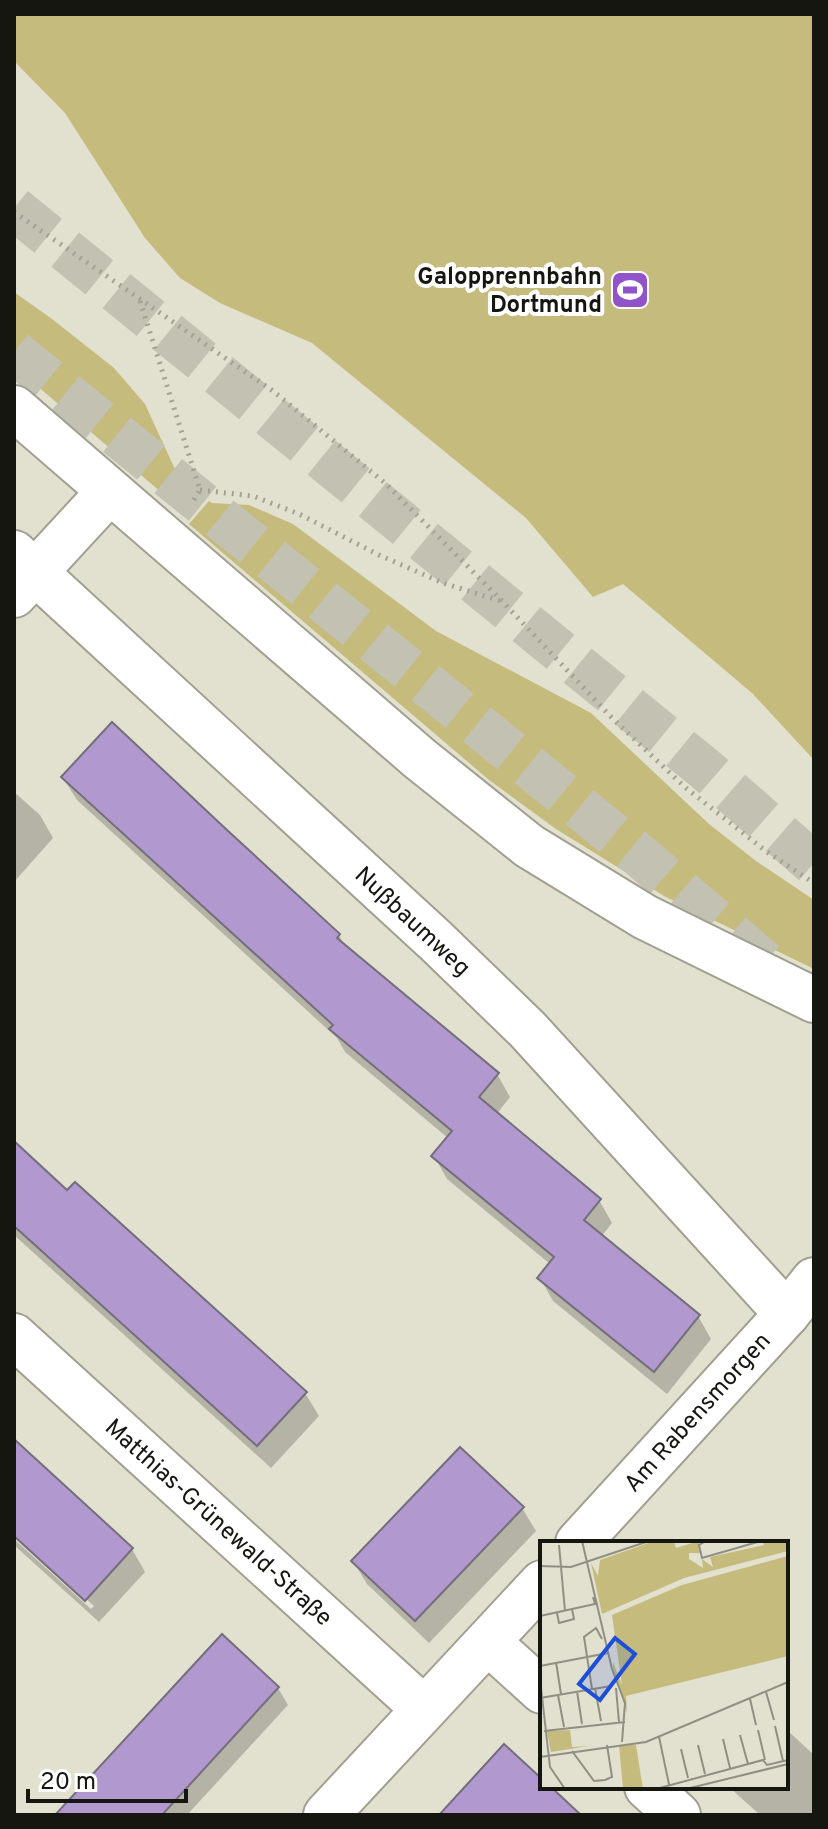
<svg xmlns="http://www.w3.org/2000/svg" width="828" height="1829" font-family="Overpass,sans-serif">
<rect width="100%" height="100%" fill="#e2e0cf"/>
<!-- green -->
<g fill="#c5bb7d">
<path d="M14,14H814V760L752,693L623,584L593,597L526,518L312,343L220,303L180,278L145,238L65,113L14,61Z"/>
<path d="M14,292L52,319L114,368L145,404L179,478L162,493L14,366Z"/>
<path d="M209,501L212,503L249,505L293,524L436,631L591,713L709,824L756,861L814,900V969L664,896L556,829L489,780L189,524Z"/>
</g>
<!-- shadow -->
<g fill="#0003">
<path d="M63,778L339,935L346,948L497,1074L510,1097L496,1115L599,1200L612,1223L601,1237L698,1316L711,1339L667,1394L553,1301L540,1278L550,1264L447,1179L434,1156L448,1138L345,1052L337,1038L77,800Z"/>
<path d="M14,792L40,815L53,838L14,882Z"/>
<path d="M14,1144L67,1193L305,1393L319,1416L271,1468L14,1235Z"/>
<path d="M14,1441L132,1549L145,1572L99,1622L14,1545V1539L91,1609L94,1606L14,1534Z"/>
<path d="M522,1508L536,1531L429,1643L367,1584L353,1561Z"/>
<path d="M222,1637L278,1688L288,1705L187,1815H58Z"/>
<path d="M786,1729L814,1755V1815H760L729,1787H786Z"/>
</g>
<!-- building -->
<g fill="#b199d0" stroke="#746e7c" stroke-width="2">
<path d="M112,722L227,830L340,934L337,938L499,1073L479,1097L601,1199L584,1220L700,1315L654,1372L537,1278L554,1257L431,1156L452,1131L329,1029L333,1025L61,777Z"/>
<path d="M14,1141L67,1190L75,1182L307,1392L257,1446L14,1226Z"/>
<path d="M14,1439L133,1548L85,1601L14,1536Z"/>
<path d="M460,1447L524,1507L415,1621L351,1561Z"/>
<path d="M222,1634L279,1687L162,1815H55Z"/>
<path d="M504,1744L542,1779V1787H551L581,1815H439Z"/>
</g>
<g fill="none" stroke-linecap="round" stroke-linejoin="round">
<!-- highway-tunnel -->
<g stroke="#c3c2b2" stroke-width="44" stroke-dasharray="44 22" stroke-linecap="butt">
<path d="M14,208L705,769L814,864"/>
<path d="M14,352L634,851L778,974"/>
</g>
<defs>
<g id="street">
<path d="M14,553L436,941L527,1029L787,1314"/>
<path d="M14,595L109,492"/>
<path d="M14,1336L424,1709"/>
<path d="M578,1543L787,1314L814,1280"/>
<path d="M488,1642L542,1691"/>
<path d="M647,1787L678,1815"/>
<path d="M326,1815L542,1583"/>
</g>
<path id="secondary" d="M14,408L419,758L529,846L645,917L814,1000"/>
</defs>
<!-- street casing -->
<use href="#street" stroke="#a19f8f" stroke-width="48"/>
<!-- secondary casing -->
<use href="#secondary" stroke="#a19f8f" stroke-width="48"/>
<!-- path -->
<g stroke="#a3a194" stroke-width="5" stroke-dasharray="2 6" stroke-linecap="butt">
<path d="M14,212L273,391L385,483L503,602L613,719L686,788L767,852L814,883"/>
<path d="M140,301L200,490L194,500"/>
<path d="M200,490L253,496L299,514L379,555L443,583L501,601"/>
</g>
<!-- street -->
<use href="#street" stroke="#fff" stroke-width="44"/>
<!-- secondary -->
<use href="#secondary" stroke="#fff" stroke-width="44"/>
</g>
<!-- icons -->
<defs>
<symbol id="stadium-square" viewBox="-11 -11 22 22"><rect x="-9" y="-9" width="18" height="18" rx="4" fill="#9053ca" stroke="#fff"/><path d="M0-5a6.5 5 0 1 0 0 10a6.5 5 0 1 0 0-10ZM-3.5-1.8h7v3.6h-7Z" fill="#fff"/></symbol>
</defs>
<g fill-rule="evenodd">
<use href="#stadium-square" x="608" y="268" width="44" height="44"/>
</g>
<g text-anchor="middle" stroke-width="8" stroke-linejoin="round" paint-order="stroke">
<!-- poi labels -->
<g font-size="24" font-weight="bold" fill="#161610" stroke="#fff" text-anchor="end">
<text x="602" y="284">Galopprennbahn<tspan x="602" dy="28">Dortmund</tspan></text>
</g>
<!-- street labels -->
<g font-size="24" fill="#161610" stroke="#fff">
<text transform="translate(413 921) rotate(43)" y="8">Nußbaumweg</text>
<text transform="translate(697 1412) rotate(-48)" y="8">Am Rabensmorgen</text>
<text transform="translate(219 1522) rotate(42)" y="8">Matthias-Grünewald-Straße</text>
</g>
</g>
<!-- overview -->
<g transform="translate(540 1541)">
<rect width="248" height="248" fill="#e2e0cf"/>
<path d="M114,0H134L136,7L159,0L160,12H149V18L163,27L162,18L173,26L170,16L224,4L222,0H248V10L144,37L62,73L51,22L58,35L60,19ZM248,15V115L86,155L87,172L73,129V121L82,144L72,74L142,44ZM30,189L32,206L49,205L11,211L7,190ZM79,204H96L103,248H83Z" fill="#c5bb7d"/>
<path fill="none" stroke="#908f83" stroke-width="2" d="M42,0L72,128L85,162L82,201M166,0L159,4L162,17L221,0M19,4L25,70M0,25L31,26L109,0M17,72L19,82L34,78L32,68M0,75L55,63L53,56M16,121L21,153M0,125L68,112M0,138L10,226L25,248M55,147L61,180M76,147L79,181M52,148L44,96L56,87L62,98M37,150L42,183M226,151L234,179M18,154L24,186M0,157L71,145M210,158L216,184M235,185L243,220M218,189L225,219M4,190L85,181M200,194L208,223M119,196L130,248M183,198L190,227M158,204L165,233M141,208L148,237M32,210L54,240L65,239L72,236L67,204M0,216L106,201L248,141M116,248L223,219L227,224L248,219M146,248L248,223"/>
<path fill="#1d4ed8" fill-opacity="0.15" stroke="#1d4ed8" stroke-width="4" d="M75,97L95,113L60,159L39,143Z"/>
<rect width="248" height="248" fill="none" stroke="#161610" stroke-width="4"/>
</g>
<!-- border -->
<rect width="828" height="1829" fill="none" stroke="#161610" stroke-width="32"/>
<!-- scale -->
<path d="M28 1789v12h158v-12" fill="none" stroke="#161610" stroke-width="4"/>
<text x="40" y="1789" font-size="24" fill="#161610" stroke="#ffffff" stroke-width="6" paint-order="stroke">20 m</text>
</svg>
